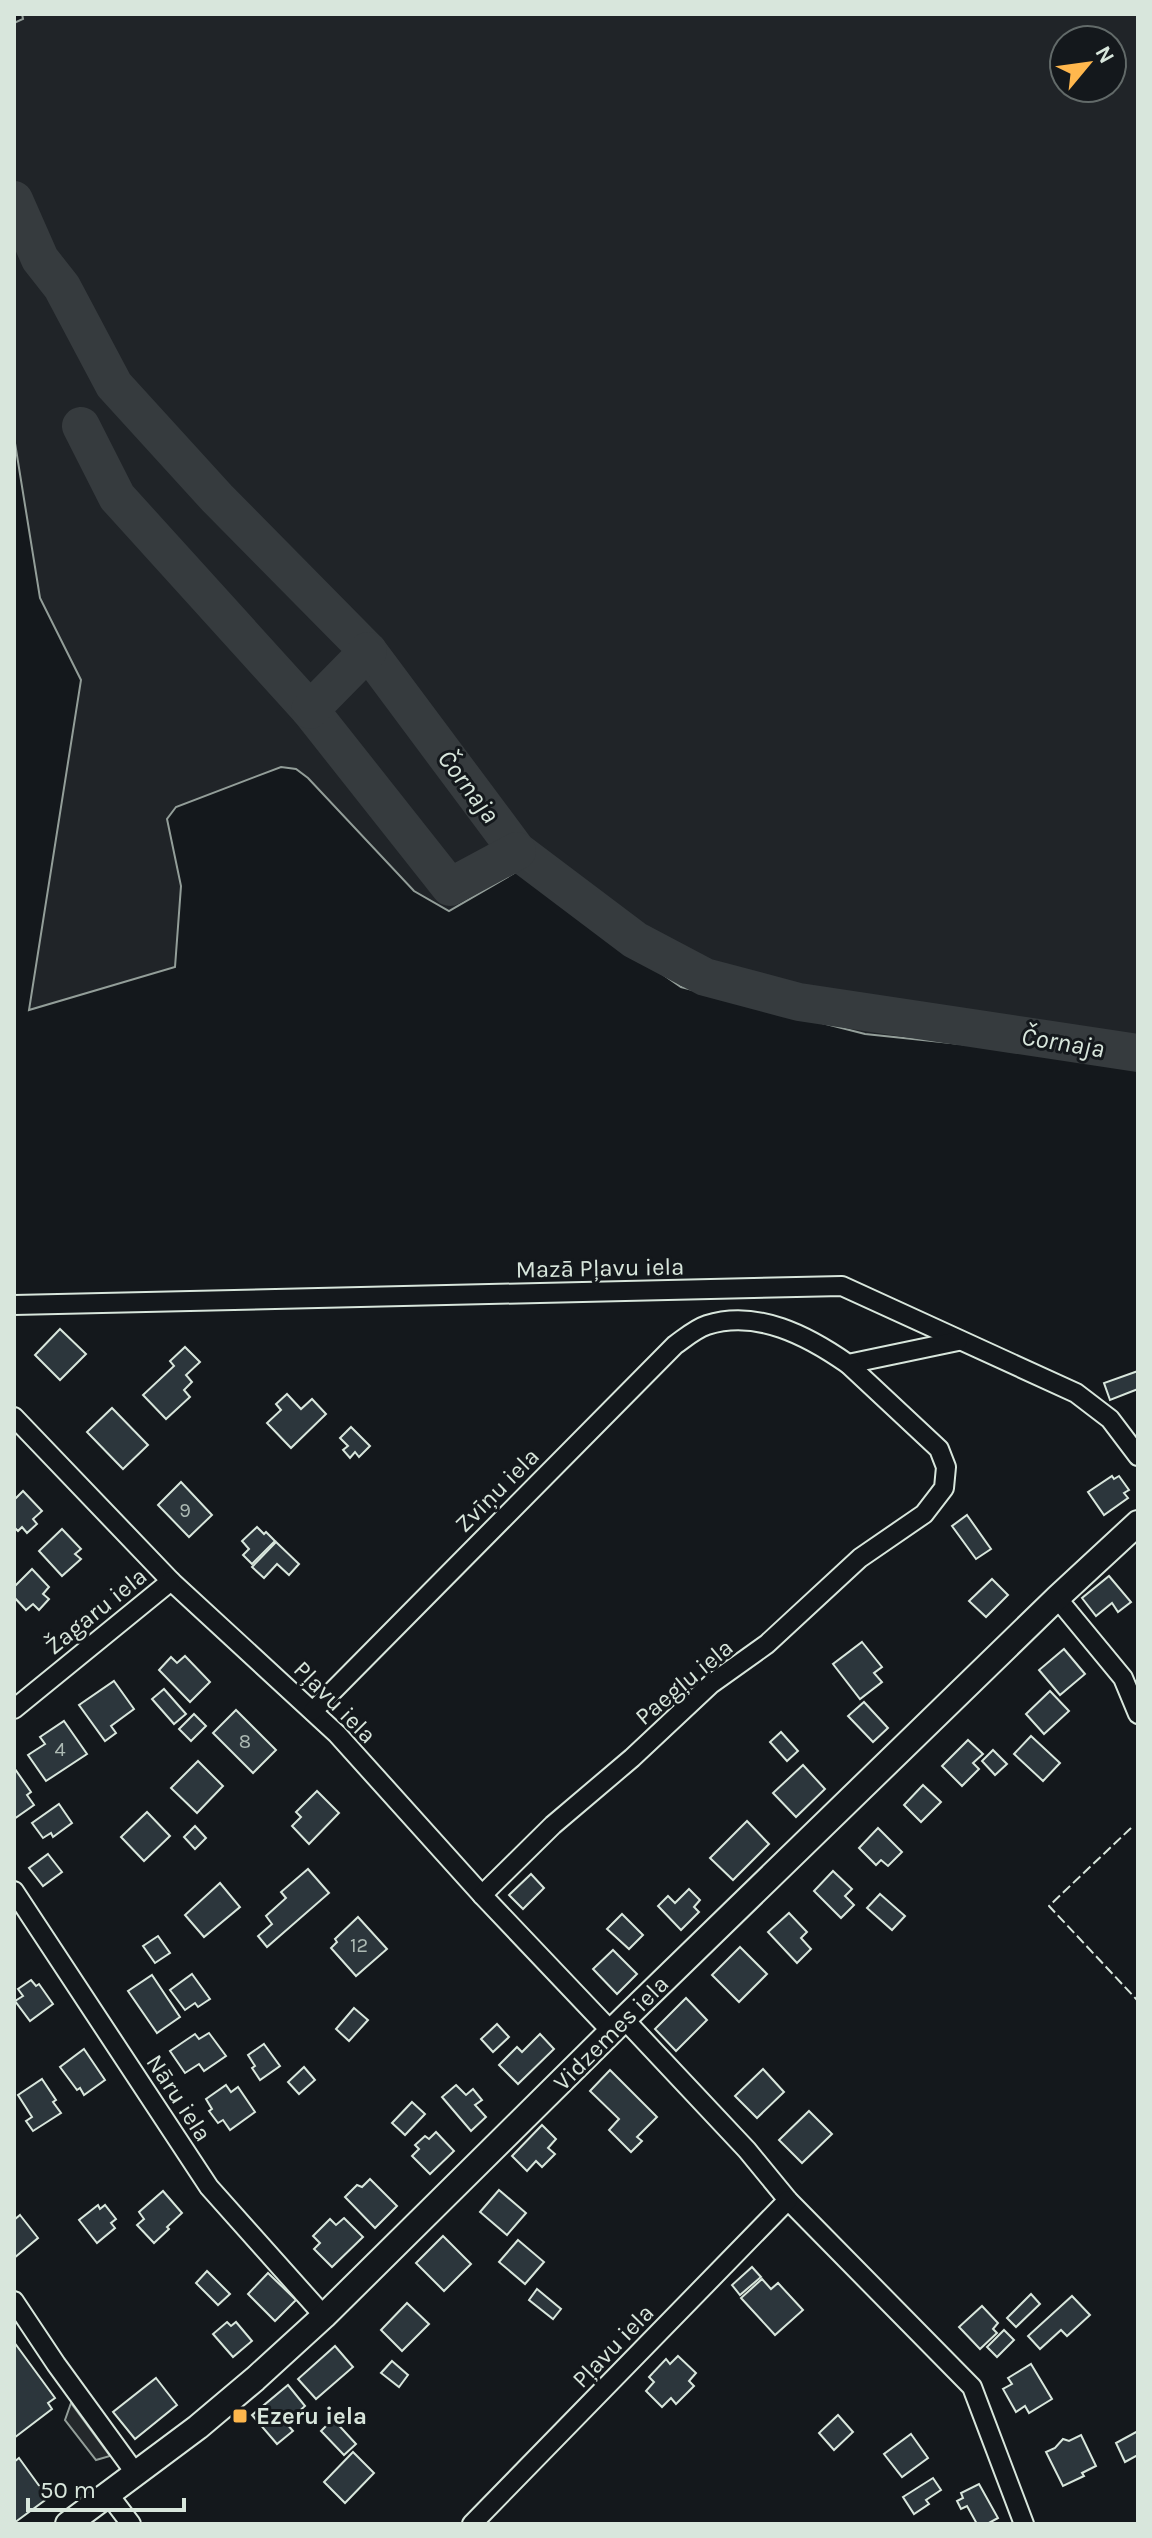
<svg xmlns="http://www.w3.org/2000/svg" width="1152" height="2538" font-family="Karla,sans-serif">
<rect width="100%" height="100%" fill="#14181c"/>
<!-- green -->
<path fill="#202428" stroke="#939e99" stroke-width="2" fill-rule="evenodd" d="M22,14H1138V1066L1093,1058L865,1034L681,987L516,872L449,911L414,891L308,778L296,769L281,767L176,807L167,819L181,886L175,967L29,1010L81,680L40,598L14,437V23L23,19ZM1064,40H1112V88H1064Z"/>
<!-- parking -->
<path fill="#24282b" stroke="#939e99" stroke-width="2" d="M71,2403L110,2456L96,2460L65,2420Z"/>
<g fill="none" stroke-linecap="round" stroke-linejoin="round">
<!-- river -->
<g stroke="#363b3e" stroke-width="38">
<path d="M14,200L40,259L62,287L114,385L217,498L368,651L517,851L635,940L705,977L799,1002L1138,1053"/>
<path d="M81,426L117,497L310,710L450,887L517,851"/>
<path d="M310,710L368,651"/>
</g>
</g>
<!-- building -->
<g fill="#2c363c" stroke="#d8e6dc" stroke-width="2">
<path d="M60,1329L86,1354L60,1380L35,1355Z"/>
<path d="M185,1347L200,1362L186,1375L192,1382L184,1390L190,1397L166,1419L143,1395L174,1366L170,1361Z"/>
<path d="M1138,1371V1389L1110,1400L1104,1383Z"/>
<path d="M287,1394L301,1409L312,1399L326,1414L291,1448L267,1423L281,1410L276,1404Z"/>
<path d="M112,1408L148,1445L123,1469L87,1432Z"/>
<path d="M351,1427L370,1446L359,1457L355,1452L350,1458L343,1450L348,1446L340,1438Z"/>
<path d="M1112,1476L1114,1479L1119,1476L1129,1490L1124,1493L1128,1498L1104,1515L1088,1492Z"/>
<path d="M181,1482L212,1515L189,1537L158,1505Z"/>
<path d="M23,1491L42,1511L33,1519L37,1524L27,1533L22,1527L18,1531L14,1527V1500Z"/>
<path d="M967,1515L991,1549L976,1559L952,1526Z"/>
<path d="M257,1527L264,1534L266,1532L275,1541L252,1564L243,1555L249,1549L242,1541Z"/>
<path d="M62,1529L81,1549L75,1554L81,1559L62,1576L39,1551Z"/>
<path d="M276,1542L299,1564L289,1575L277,1564L264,1578L252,1567Z"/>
<path d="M32,1569L49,1587L43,1594L49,1599L39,1610L33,1604L26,1610L14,1597V1587Z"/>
<path d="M1109,1576L1131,1602L1118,1612L1112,1603L1096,1616L1082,1598Z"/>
<path d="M992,1579L1008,1595L986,1617L969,1601Z"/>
<path d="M862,1642L882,1667L874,1673L882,1682L860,1699L833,1664Z"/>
<path d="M1064,1649L1085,1674L1060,1695L1039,1670Z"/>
<path d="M185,1656L210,1682L190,1702L159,1670L171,1657L177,1663Z"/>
<path d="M114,1681L134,1709L111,1726L116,1733L105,1741L79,1705Z"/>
<path d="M164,1689L186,1714L174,1724L152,1699Z"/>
<path d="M1050,1691L1069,1711L1044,1734L1026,1714Z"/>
<path d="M864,1702L888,1728L873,1742L848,1716Z"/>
<path d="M236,1710L276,1750L253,1773L213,1733Z"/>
<path d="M194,1714L206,1726L191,1741L179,1729Z"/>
<path d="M64,1721L87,1754L46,1781L28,1755L45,1744L40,1737Z"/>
<path d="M781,1732L798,1751L787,1761L770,1742Z"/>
<path d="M1031,1736L1060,1763L1043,1781L1014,1754Z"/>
<path d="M968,1740L983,1754L973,1763L979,1769L962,1786L942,1766Z"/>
<path d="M993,1750L1007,1764L995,1775L982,1761Z"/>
<path d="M198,1761L223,1786L197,1813L171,1788Z"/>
<path d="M803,1765L825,1789L796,1817L773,1793Z"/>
<path d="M15,1769L31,1792L27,1795L34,1805L14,1819Z"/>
<path d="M923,1785L941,1802L921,1822L904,1805Z"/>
<path d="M317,1791L339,1813L309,1844L292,1826L301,1817L296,1812Z"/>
<path d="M59,1804L72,1823L53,1837L51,1833L43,1838L32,1823Z"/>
<path d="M147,1812L170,1836L144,1861L121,1837Z"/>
<path d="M747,1821L769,1844L733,1880L710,1858Z"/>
<path d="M195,1826L206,1838L195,1849L184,1837Z"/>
<path d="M878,1828L902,1852L888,1866L881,1860L876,1865L859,1848Z"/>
<path d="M48,1854L62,1872L43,1886L29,1868Z"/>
<path d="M308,1869L329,1893L267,1947L258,1936L272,1924L266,1916L286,1898L281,1892Z"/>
<path d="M833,1871L852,1889L845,1896L854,1905L841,1918L814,1891Z"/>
<path d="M531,1874L544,1888L523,1909L509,1895Z"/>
<path d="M220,1883L240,1907L204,1937L185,1915Z"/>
<path d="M689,1889L700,1900L694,1907L699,1912L681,1930L658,1906L668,1896L675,1903Z"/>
<path d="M880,1894L905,1916L892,1930L867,1908Z"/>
<path d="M789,1913L807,1932L801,1938L811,1949L797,1963L768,1932Z"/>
<path d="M622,1914L643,1935L629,1949L607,1929Z"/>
<path d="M358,1917L387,1949L356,1976L331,1948L337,1942L335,1939Z"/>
<path d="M158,1936L170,1953L155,1963L143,1946Z"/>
<path d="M740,1947L767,1974L739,2002L712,1975Z"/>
<path d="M613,1950L637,1974L617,1994L593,1969Z"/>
<path d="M192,1974L210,1999L198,2007L195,2003L185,2010L170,1990Z"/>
<path d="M152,1975L180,2017L157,2033L128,1991Z"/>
<path d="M31,1980L36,1986L39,1984L53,2004L30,2021L15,2001L23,1996L18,1989Z"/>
<path d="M686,1998L707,2020L676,2051L655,2029Z"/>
<path d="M354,2008L368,2020L349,2041L336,2029Z"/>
<path d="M497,2024L509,2037L493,2052L481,2039Z"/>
<path d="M209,2033L226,2056L204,2071L199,2064L185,2073L170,2051L195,2034L199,2039Z"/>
<path d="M540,2034L554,2049L518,2084L499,2065L517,2047L522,2052Z"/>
<path d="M264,2044L280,2066L260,2080L252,2068L255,2066L248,2055Z"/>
<path d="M84,2049L105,2080L84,2095L80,2088L77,2090L60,2067Z"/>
<path d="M304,2067L315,2080L299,2094L288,2082Z"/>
<path d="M763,2069L784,2092L757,2118L735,2096Z"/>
<path d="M610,2070L657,2117L637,2137L642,2141L631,2152L609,2130L619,2119L590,2091Z"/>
<path d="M42,2079L56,2100L53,2102L61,2113L33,2131L26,2121L32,2117L18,2095Z"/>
<path d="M226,2085L231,2092L238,2087L255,2112L230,2130L223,2120L218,2123L209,2111L212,2109L206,2099Z"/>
<path d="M456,2085L466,2095L473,2089L482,2100L475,2105L486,2117L471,2131L442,2097Z"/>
<path d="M412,2102L425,2114L405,2135L392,2123Z"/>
<path d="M809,2111L832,2134L802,2163L779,2140Z"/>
<path d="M542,2125L556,2139L548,2148L555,2154L542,2167L536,2161L527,2171L512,2156Z"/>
<path d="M436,2132L454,2151L430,2174L412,2156L419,2149L415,2145L425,2136L429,2139Z"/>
<path d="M370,2179L397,2206L375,2228L345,2197L357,2185L362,2187Z"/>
<path d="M499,2190L526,2213L507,2235L480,2212Z"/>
<path d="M163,2191L182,2213L167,2227L169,2229L154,2243L137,2225L144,2219L139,2212Z"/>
<path d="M98,2205L100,2209L105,2205L116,2219L111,2223L115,2228L97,2243L79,2220Z"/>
<path d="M20,2215L38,2238L14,2258V2220Z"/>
<path d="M344,2218L363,2237L332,2267L314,2249L320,2243L313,2236L330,2219L336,2225Z"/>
<path d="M443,2236L471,2264L444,2291L416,2263Z"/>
<path d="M518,2240L544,2262L525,2284L499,2262Z"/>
<path d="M752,2267L761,2277L740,2295L732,2285Z"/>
<path d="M207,2271L230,2294L218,2305L196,2283Z"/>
<path d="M268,2273L296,2300L275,2321L248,2294Z"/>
<path d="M762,2279L771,2289L778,2283L803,2310L775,2335L741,2298Z"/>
<path d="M537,2289L561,2309L553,2319L529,2300Z"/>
<path d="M1031,2294L1040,2304L1016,2327L1007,2318Z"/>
<path d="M1072,2296L1090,2315L1067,2336L1061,2330L1040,2349L1028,2336Z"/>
<path d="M407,2303L429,2324L402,2351L381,2330Z"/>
<path d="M982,2306L998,2323L993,2329L997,2333L980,2349L959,2327Z"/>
<path d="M227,2322L231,2326L236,2322L252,2341L233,2357L213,2334Z"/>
<path d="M1004,2330L1014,2340L997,2357L987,2347Z"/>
<path d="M14,2342L55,2398L48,2403L52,2409L14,2438Z"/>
<path d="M335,2346L353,2367L316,2399L298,2379Z"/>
<path d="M678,2356L696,2373L689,2381L694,2386L676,2404L671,2398L662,2407L646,2391L654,2382L649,2377L666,2359L670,2364Z"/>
<path d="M392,2361L408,2375L399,2387L381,2373Z"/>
<path d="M1031,2364L1052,2399L1029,2413L1025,2406L1016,2412L1003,2389L1012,2384L1008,2378Z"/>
<path d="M156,2378L177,2405L135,2439L113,2412Z"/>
<path d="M288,2385L305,2406L286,2423L293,2431L277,2444L252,2415Z"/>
<path d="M838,2415L853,2432L834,2450L819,2433Z"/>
<path d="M333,2419L356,2444L344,2455L321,2431Z"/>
<path d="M1138,2431V2455L1125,2462L1116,2443Z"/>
<path d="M911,2434L928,2458L902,2477L884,2454Z"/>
<path d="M1081,2435L1096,2466L1082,2473L1084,2476L1063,2486L1046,2452L1055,2448L1063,2439L1069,2441Z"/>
<path d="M353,2452L374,2473L345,2503L324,2482Z"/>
<path d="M19,2458L48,2498L14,2523V2462Z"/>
<path d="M933,2478L941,2490L926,2500L929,2504L914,2514L903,2497Z"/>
<path d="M979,2484L998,2518L987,2524H977L967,2506L961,2509L957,2501L963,2498L961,2493Z"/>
</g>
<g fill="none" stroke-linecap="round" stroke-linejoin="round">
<defs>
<g id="minor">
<path d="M14,1305L842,1286L1076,1393L1110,1419L1138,1456"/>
<path d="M14,1417L171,1581L337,1734L482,1895L612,2032"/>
<path d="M1057,1598L1123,1678L1138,1714"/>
<path d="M14,1709L171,1581"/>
<path d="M313,1711L675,1345C685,1338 695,1329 707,1325C757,1309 808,1336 848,1364L958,1341"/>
<path d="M14,1891L209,2187L324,2316"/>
<path d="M482,1895L553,1825L632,1758L711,1684L767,1644L860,1558L924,1514L944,1488L946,1467L939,1449L848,1364"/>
<path d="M624,2019L747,2150L788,2200L972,2387L1024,2524"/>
<path d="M14,2301L56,2364L136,2474"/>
<path d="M109,2495L131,2524"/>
<path d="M472,2524L788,2200"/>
</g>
<path id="tertiary" d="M68,2524L198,2427L255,2379L324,2316L624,2019L1057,1598L1138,1523"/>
</defs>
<!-- minor casing -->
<use href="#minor" stroke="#d8e6dc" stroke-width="22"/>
<!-- tertiary casing -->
<use href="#tertiary" stroke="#d8e6dc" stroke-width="28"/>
<!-- minor -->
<use href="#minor" stroke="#14181c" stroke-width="18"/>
<!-- tertiary -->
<use href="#tertiary" stroke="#14181c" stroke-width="24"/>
<!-- fence -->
<path stroke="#d8e6dc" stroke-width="2" stroke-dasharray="10 4" stroke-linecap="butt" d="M1131,1828L1049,1906L1138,2001"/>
</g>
<!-- markers -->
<rect fill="#ffb74d" stroke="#14181c" stroke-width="3" x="232" y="2408" width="16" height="16" rx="4"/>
<g text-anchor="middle" stroke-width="6" stroke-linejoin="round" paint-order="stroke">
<!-- number labels -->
<g font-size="20" fill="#adbab4">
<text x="185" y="1517">9</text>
<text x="245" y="1748">8</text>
<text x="60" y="1756">4</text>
<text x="359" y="1952">12</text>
</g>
<!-- street labels -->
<g font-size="24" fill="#d8e6dc" stroke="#14181c">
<text transform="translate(600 1268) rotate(-1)" y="8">Mazā Pļavu iela</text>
<text transform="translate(497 1490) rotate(-45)" y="8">Zvīņu iela</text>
<text transform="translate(96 1611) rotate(-39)" y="8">Žagaru iela</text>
<text transform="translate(684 1682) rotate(-40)" y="8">Paegļu iela</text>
<text transform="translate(335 1702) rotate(45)" y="8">Pļavu iela</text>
<text transform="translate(611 2033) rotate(-45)" y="8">Vidzemes iela</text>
<text transform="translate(179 2098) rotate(57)" y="8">Nāru iela</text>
<text transform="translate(613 2346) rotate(-46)" y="8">Pļavu iela</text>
</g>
<!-- poi labels -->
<g font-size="24" font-weight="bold" fill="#d8e6dc" stroke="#14181c" text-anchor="start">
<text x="256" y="2424">Ezeru iela</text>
</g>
<!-- water labels -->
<g font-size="26" font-style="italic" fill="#d8e6dc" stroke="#14181c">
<text transform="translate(469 786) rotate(53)" y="9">Čornaja</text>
<text transform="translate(1063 1042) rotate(9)" y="9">Čornaja</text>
</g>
</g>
<!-- border -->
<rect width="1152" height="2538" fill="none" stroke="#d8e6dc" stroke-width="32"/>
<!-- north arrow -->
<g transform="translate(1088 64) rotate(61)"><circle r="38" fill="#14181c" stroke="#626a69" stroke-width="2"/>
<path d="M0-6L14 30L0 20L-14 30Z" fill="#ffb74d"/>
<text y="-12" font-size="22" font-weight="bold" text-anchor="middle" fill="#d8e6dc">N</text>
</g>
<!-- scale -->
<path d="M28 2498v12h156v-12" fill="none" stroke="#d8e6dc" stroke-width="4"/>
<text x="40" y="2498" font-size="24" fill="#d8e6dc" stroke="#14181c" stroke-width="6" paint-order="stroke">50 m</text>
</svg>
